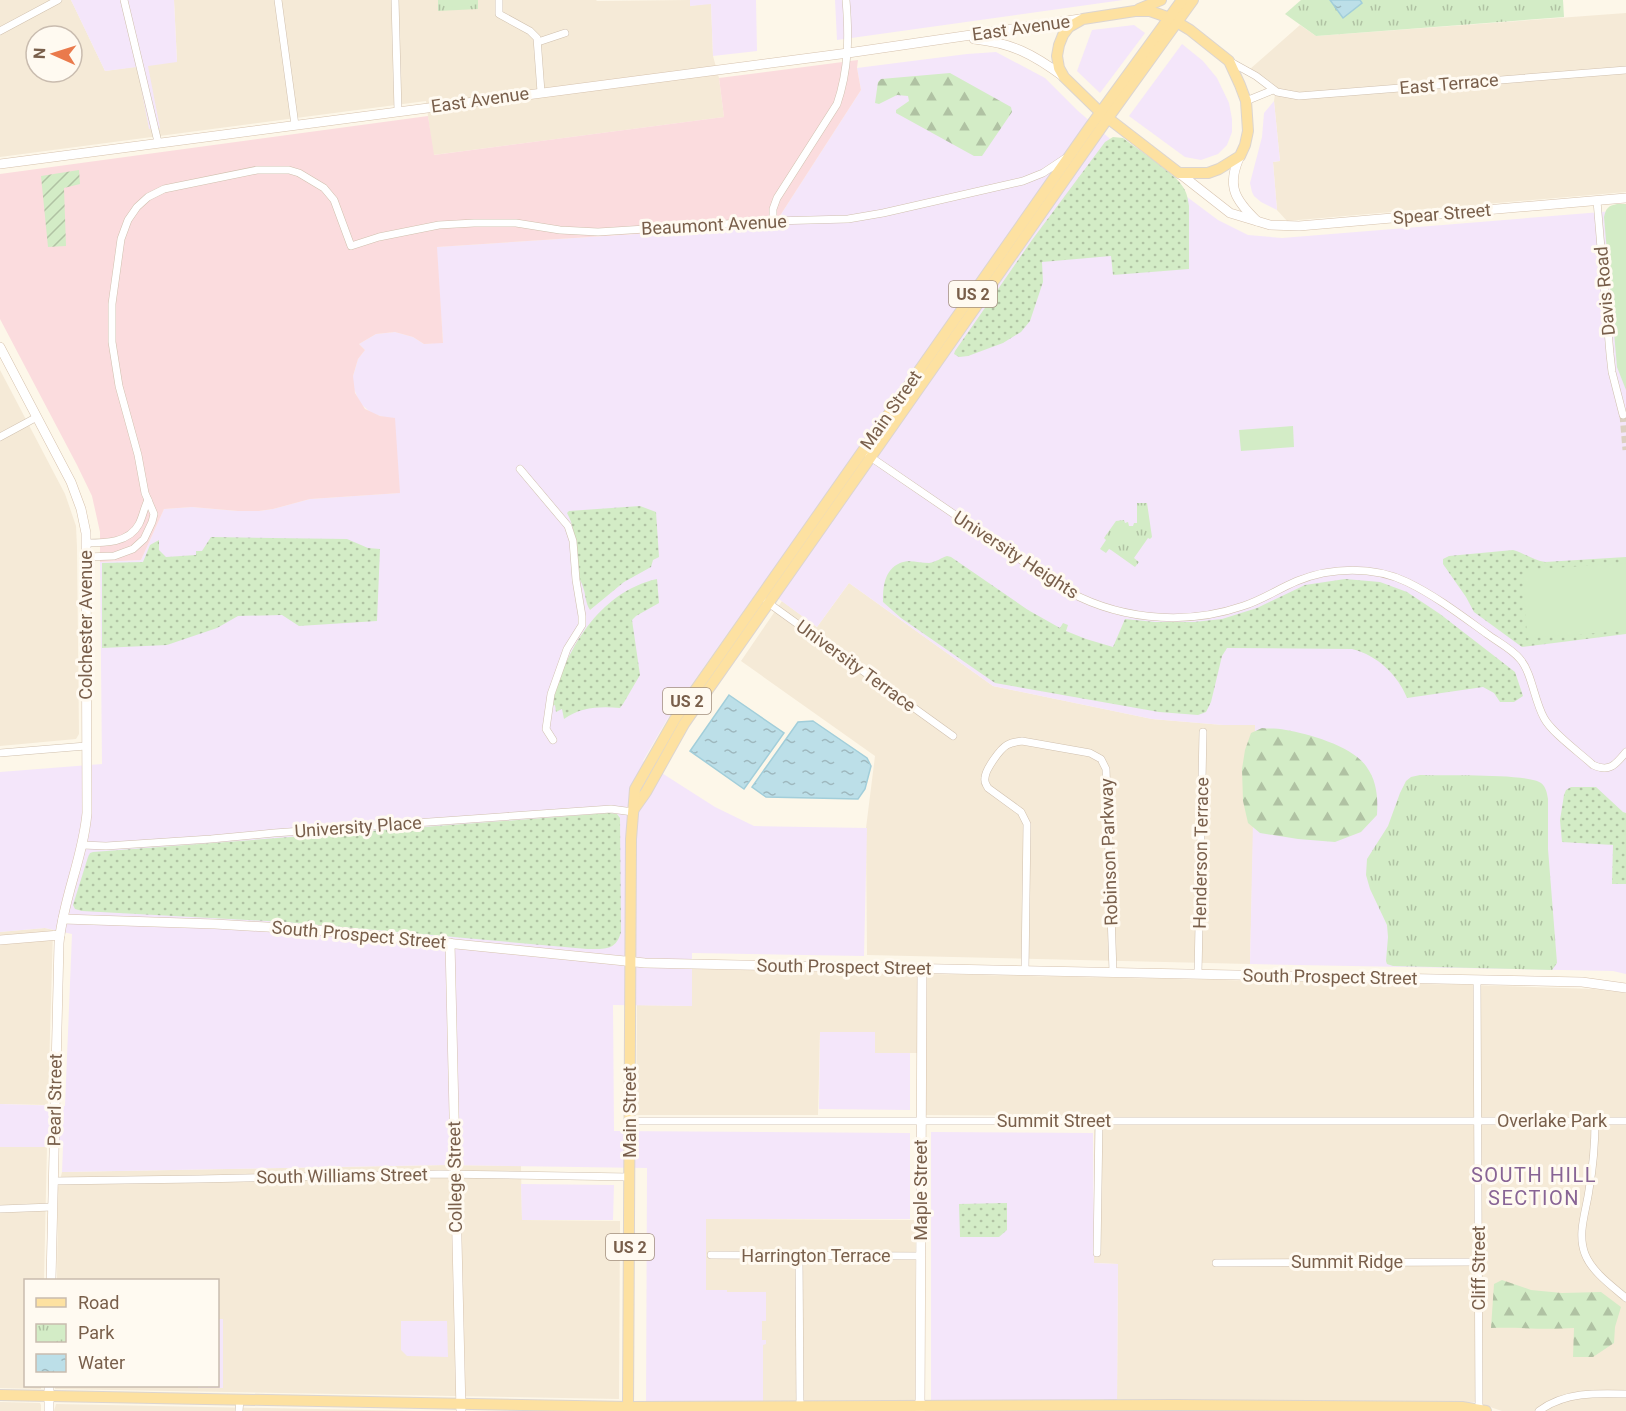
<svg xmlns="http://www.w3.org/2000/svg" width="1626" height="1411" font-family="Roboto,sans-serif">
<defs>
<pattern id="grass-dots" width="8" height="8" patternUnits="userSpaceOnUse" patternTransform="scale(1.5)"><rect width="8" height="8" fill="#d3ecc6"/><path d="M2 2h.1M6 6h.1" fill="none" stroke="#b0c2a3" stroke-width="1.8" stroke-linecap="round"/></pattern>
<pattern id="forest-firs" width="22" height="20" patternUnits="userSpaceOnUse" patternTransform="scale(1.5)"><rect width="22" height="20" fill="#d3ecc6"/><path d="M5 1l3.5 6h-7zM16 11l3.5 6h-7z" fill="#b0c2a3"/></pattern>
<pattern id="park-tufts" width="24" height="20" patternUnits="userSpaceOnUse" patternTransform="scale(1.5)"><rect width="24" height="20" fill="#d3ecc6"/><path d="M3 7l-1-3M5 7V3M7 7l1-3M15 17l-1-3M17 17v-4M19 17l1-3" fill="none" stroke="#b0c2a3"/></pattern>
<pattern id="garden-furrows" width="10" height="10" patternUnits="userSpaceOnUse" patternTransform="scale(1.5)"><rect width="10" height="10" fill="#d3ecc6"/><path d="M-1 1l2-2M0 10L10 0M9 11l2-2" fill="none" stroke="#b0c2a3"/></pattern>
<pattern id="water-ripples" width="26" height="14" patternUnits="userSpaceOnUse" patternTransform="scale(1.5)"><rect width="26" height="14" fill="#bcdfe8"/><path d="M2 4q2-2 4 0t4 0M15 11q2-2 4 0t4 0" fill="none" stroke="#9eb8be"/></pattern>
</defs>
<rect width="100%" height="100%" fill="#fdf7e9"/>
<!-- residential -->
<g fill="#f5ead7" fill-rule="evenodd">
<path d="M0,0H71L105,71L177,61L174,0H596L597,1L690,0V6L711,3L713,56L719,78L724,117L433,155L426,101L0,157ZM36,36H72V72H36Z"/>
<path d="M1626,13V192L1287,221L1277,210L1273,162L1280,161L1274,101L1276,88L1250,69L1300,25L1316,36Z"/>
<path d="M0,370L65,494L76,526L77,547L79,734L76,739L0,746Z"/>
<path d="M849,583L993,686L1152,719L1223,725H1256L1250,964L867,955L866,828L875,756L741,661L782,601L817,627Z"/>
<path d="M45,928L53,930L48,1105L0,1104V932Z"/>
<path d="M692,969L1473,985L1594,989L1626,993V1411H1502L1475,1402L1117,1399L1118,1264L1094,1263V1116L926,1115V1053H875V1032H820L818,1115H636L637,1005L692,1006Z"/>
<path d="M0,1147H47L44,1280H26V1386H41V1389L0,1388Z"/>
<path d="M447,1165L521,1166L522,1220L620,1221L619,1399L55,1389V1386H218V1280H57L58,1188L62,1172Z"/>
<path d="M706,1219L915,1220V1400L763,1401V1344L766,1340H762V1321H766L727,1292V1290H706Z"/>
<path d="M0,1402L40,1403L41,1405V1411H0Z"/>
<path d="M56,1404L416,1411H54Z"/>
</g>
<!-- education -->
<g fill="#f4e6fa">
<path d="M71,0H174L177,62L148,66L160,128L149,129L137,67L105,71Z"/>
<path d="M690,0H756L757,51L713,56L711,4L690,6Z"/>
<path d="M835,0H1123L837,40Z"/>
<path d="M1134,25L1145,33L1100,93L1077,71L1092,30Z"/>
<path d="M1182,44L1203,61L1217,78L1229,103L1232,119V132L1227,145L1218,154L1201,160L1185,157L1129,116Z"/>
<path d="M996,52L1045,78L1077,110L1116,144L1218,220L1248,235L1282,238L1626,210V974L1613,971L1250,964L1255,725H1223L1152,719L993,686L849,583L817,627L761,586L668,718L643,761L715,807L754,826L867,828L864,956L692,953V1006L613,1005L614,1131L910,1133V1219H706V1290H727V1292H766V1321H762V1340H766V1344L763,1345V1411H646L647,1168L447,1165L62,1172L63,1147H0V1104L65,1106L72,934L45,928L0,932V772L102,764L100,562L141,560L164,509L192,507L238,511H259L273,509L310,499L399,493L387,418L371,413L360,403L353,387V376L358,359L365,350L359,344L376,334L395,332L413,337L424,344L443,342L436,247L774,225L861,90L857,68L967,54Z"/>
<path d="M1274,101L1280,161L1273,162L1277,210L1261,202L1254,196L1252,192L1250,183L1262,137L1264,113Z"/>
<path d="M820,1032H875V1053H910V1110L819,1109Z"/>
<path d="M931,1132L1093,1133L1094,1263L1118,1264L1117,1411H1104V1399H1070L1069,1411H931Z"/>
<path d="M521,1184L614,1185L613,1220H522Z"/>
<path d="M218,1319H223V1388H198V1386H218Z"/>
<path d="M401,1321H447L448,1357L407,1356L401,1350Z"/>
</g>
<!-- medical -->
<path fill="#fbdcde" d="M858,60L857,68L861,90L774,225L437,247L443,343L424,344L413,337L395,332L376,334L359,344L365,350L358,359L353,376L355,393L365,409L380,416L395,418L400,493L310,499L273,509L259,511H238L192,507L164,509L141,560L100,562V532L92,496L77,465L0,319V174L428,116L434,155L724,117L719,78Z"/>
<!-- grass -->
<g fill="url(#grass-dots)">
<path d="M1113,137L1123,138C1137,149 1176,174 1183,187C1187,193 1188,199 1189,206V269L1113,275L1111,256L1042,262L1043,282L1030,321L1021,332L1003,343L968,356L959,357L954,354L955,351L1032,240L1105,142Z"/>
<path d="M640,506L656,512L659,557L653,560L651,567L624,582L590,610C585,602 586,595 583,587C582,583 579,579 578,574C574,553 578,533 567,513L569,511Z"/>
<path d="M211,537L347,539L368,548L380,549L377,621L299,626L282,615L238,616L217,628L167,645L102,648V563L143,562L150,545L159,540V550L166,557L196,555V551H202Z"/>
<path d="M1513,550C1524,553 1533,560 1545,562L1626,557V634L1522,647L1474,612L1466,597L1443,564V559L1449,556Z"/>
<path d="M947,556L951,557L1028,610L1060,628L1063,623L1068,625L1066,631L1086,639L1113,647L1125,619L1155,622H1194L1222,619L1257,608L1305,585L1345,579L1380,582L1407,592L1440,614L1515,672L1523,696L1514,702H1500L1494,693L1483,687L1407,698C1398,675 1377,655 1352,649L1227,648L1222,656L1211,702L1206,712L1198,715L1159,712L995,683L901,618L883,602C883,587 884,570 900,563C908,559 920,563 929,563C936,562 941,558 947,556Z"/>
<path d="M657,579L659,603L636,616L632,620L640,675L623,704L620,708C601,706 580,707 564,719L562,709L556,712L555,705L552,706C564,651 599,592 657,579Z"/>
<path d="M1571,787H1596L1623,812L1626,813V884H1612L1613,845L1562,842L1560,820L1564,795L1566,790Z"/>
<path d="M609,813L617,814L620,818L621,932C616,951 604,949 587,949L285,922L82,911L75,909L73,905L88,857L90,853L93,852Z"/>
<path d="M1007,1203V1230L999,1237H960L959,1204Z"/>
</g>
<!-- forest -->
<g fill="url(#forest-firs)">
<path d="M950,73L1011,107L1012,112L982,156H974L896,113V110L909,101L908,96L897,95L879,104L875,103L878,82L881,79Z"/>
<path d="M1262,728C1270,729 1278,728 1286,730C1309,734 1352,746 1366,766C1377,781 1378,797 1377,815L1361,832L1335,842L1298,839L1260,833L1248,823L1243,801L1242,769L1245,750L1251,733Z"/>
<path d="M1502,1280L1531,1290L1562,1293L1601,1292L1621,1307L1615,1327L1614,1343L1593,1357H1573L1574,1328C1546,1330 1519,1327 1491,1328L1494,1284Z"/>
</g>
<!-- park -->
<g fill="url(#park-tufts)">
<path d="M438,0H478V9L438,11Z"/>
<path d="M1301,0H1563L1564,17L1316,36L1285,14Z"/>
<path d="M1137,503H1147L1152,537L1150,539L1148,538L1134,558L1139,562L1135,567L1111,550L1109,549L1106,553L1100,549L1106,540L1104,538L1116,521L1124,520L1125,523L1128,522L1129,526H1133L1134,523H1137Z"/>
<path d="M1420,775C1443,776 1526,773 1541,783C1546,787 1547,793 1548,799V849L1557,963L1552,970L1393,966L1387,964L1386,961L1388,937L1387,925L1370,889L1366,875L1367,859L1388,826L1400,793L1406,781L1411,777Z"/>
</g>
<!-- garden -->
<path fill="url(#garden-furrows)" d="M79,170L80,184L64,188L66,246L48,247L41,176Z"/>
<!-- pitch -->
<g fill="#d3ecc6">
<path d="M444,0H472V5L445,7Z"/>
<path d="M1617,204H1626V390L1617,367L1604,217C1606,208 1608,206 1617,204Z"/>
<path d="M1293,426L1294,447L1241,451L1239,430Z"/>
<path d="M1626,563V631L1527,638L1523,570Z"/>
</g>
<!-- water -->
<g fill="url(#water-ripples)" stroke="#a2ceda" stroke-width="1.5">
<path d="M1330,0H1360L1362,3L1343,18Z"/>
<path d="M729,695L784,733L744,789L690,751Z"/>
<path d="M813,721L867,758L871,766L865,789L858,799L766,797L752,787L798,722Z"/>
</g>
<g fill="none" stroke-linecap="round" stroke-linejoin="round">
<!-- street-tunnel -->
<path stroke="#dcd1c2" stroke-width="7" stroke-dasharray="7 3.5" stroke-linecap="butt" d="M1623,415L1626,450"/>
<defs>
<g id="street">
<path d="M124,0L158,142"/>
<path d="M278,0L295,125"/>
<path d="M395,0L398,111"/>
<path d="M499,0V14L530,31L537,38L541,92"/>
<path d="M0,31L58,0"/>
<path d="M538,42L565,33"/>
<path d="M1229,61L1256,76L1277,92L1299,96L1626,70"/>
<path d="M1246,101L1273,90"/>
<path d="M1597,201L1610,354L1612,372L1623,415"/>
<path d="M773,221V209L777,198L837,104C849,69 849,35 846,0"/>
<path d="M0,437L37,417"/>
<path d="M869,456L1059,586C1113,619 1182,627 1243,606C1262,600 1278,589 1297,581C1331,567 1374,566 1407,582C1436,596 1462,616 1487,634C1498,642 1512,649 1520,659C1532,673 1534,700 1544,718C1552,733 1579,752 1593,765C1610,773 1616,764 1626,752"/>
<path d="M520,469L568,526L573,541L576,580L582,616V625L567,649L551,694L546,729L553,740"/>
<path d="M86,543C105,543 129,543 139,524C143,516 144,508 148,500"/>
<path d="M86,557L114,556L133,549L144,539L152,522L154,514L145,493L138,455L119,386L112,342V304L121,239L128,220L137,207L148,197L164,189L257,170H289L299,173L324,188L334,200L351,246L379,237L439,225L474,223H516L560,230L598,232L773,221L848,219L883,213L1023,181L1043,173L1064,159"/>
<path d="M767,602L953,736"/>
<path d="M0,753L86,746"/>
<path d="M83,845L106,846L211,839L274,833L611,809L633,812"/>
<path d="M1025,970L1027,824L1021,812L988,788C986,784 984,783 985,778C985,770 1000,749 1007,745C1012,742 1016,742 1022,741L1090,753L1101,759L1106,769L1113,972"/>
<path d="M1198,974L1203,732"/>
<path d="M1477,980L1479,1411"/>
<path d="M631,1121H1626"/>
<path d="M1595,1121C1595,1144 1593,1167 1589,1190C1586,1212 1577,1233 1585,1254C1592,1272 1612,1286 1626,1298"/>
<path d="M53,1181L199,1179L440,1174L630,1177"/>
<path d="M0,1209L52,1207"/>
<path d="M1097,1253L1099,1121"/>
<path d="M711,1255L921,1256"/>
<path d="M799,1256L800,1407"/>
<path d="M1216,1263L1479,1262"/>
<path d="M239,1411L240,1400"/>
<path d="M1539,1411C1564,1392 1596,1393 1626,1394"/>
</g>
<g id="secondary">
<path d="M974,39C1012,43 1033,54 1064,77"/>
<path d="M1240,156C1226,186 1235,200 1257,221"/>
<path d="M0,164L848,53L1080,19"/>
<path d="M1179,173L1230,213L1270,225L1299,226L1626,198"/>
<path d="M0,347L71,482L81,509L86,533L87,813C83,858 63,899 59,943L51,1280"/>
<path d="M63,919L215,924L317,930L645,963L1582,982L1626,988"/>
<path d="M0,940L60,935"/>
<path d="M450,943L461,1411"/>
<path d="M49,1411V1386"/>
<path d="M920,1411L922,969"/>
</g>
<g id="primary">
<path d="M1139,9L1161,0"/>
<path d="M1135,11H1150L1170,18L1190,30L1229,61L1240,85L1246,101L1248,131L1245,145L1240,156L1219,169L1208,173H1179L1100,112L1064,77L1059,68L1057,56L1059,45L1063,35L1069,27L1083,19Z"/>
<path d="M634,809L646,792L684,724L1108,118L1193,0"/>
<path d="M0,1395L629,1407L1177,1405L1462,1407L1486,1411"/>
<path d="M628,1411L631,839L635,789L675,719L1089,128L1182,0"/>
</g>
</defs>
<!-- street casing -->
<use href="#street" stroke="#d0c0ae" stroke-width="8"/>
<!-- secondary casing -->
<use href="#secondary" stroke="#d6c2ad" stroke-width="10"/>
<!-- primary casing -->
<use href="#primary" stroke="#dcd5d0" stroke-width="12"/>
<!-- street -->
<use href="#street" stroke="#fff" stroke-width="7"/>
<!-- secondary -->
<use href="#secondary" stroke="#fff" stroke-width="9"/>
<!-- primary -->
<use href="#primary" stroke="#fde1a1" stroke-width="10"/>
</g>
<g text-anchor="middle" stroke-width="6" stroke-linejoin="round" paint-order="stroke">
<!-- shield labels -->
<g fill="#fffaf1" stroke="#a18e7d" stroke-width="1.5">
<rect x="949" y="281" width="48" height="26" rx="4.5"/>
<rect x="663" y="688" width="48" height="26" rx="4.5"/>
<rect x="606" y="1234" width="48" height="26" rx="4.5"/>
</g>
<g font-size="16" font-weight="bold" fill="#795f4b">
<text x="973" y="300">US 2</text>
<text x="687" y="707">US 2</text>
<text x="630" y="1253">US 2</text>
</g>
<!-- street labels -->
<g font-size="18" fill="#795f4b" stroke="#fffaf1">
<text transform="translate(1021 28) rotate(-8)" y="6">East Avenue</text>
<text transform="translate(1449 84) rotate(-5)" y="6">East Terrace</text>
<text transform="translate(480 100) rotate(-8)" y="6">East Avenue</text>
<text transform="translate(1442 214) rotate(-5)" y="6">Spear Street</text>
<text transform="translate(714 225) rotate(-3)" y="6">Beaumont Avenue</text>
<text transform="translate(1605 291) rotate(-95)" y="6">Davis Road</text>
<text transform="translate(891 410) rotate(-55)" y="6">Main Street</text>
<text transform="translate(1016 555) rotate(33)" y="6">University Heights</text>
<text transform="translate(86 625) rotate(-90)" y="6">Colchester Avenue</text>
<text transform="translate(856 666) rotate(36)" y="6">University Terrace</text>
<text transform="translate(358 827) rotate(-4)" y="6">University Place</text>
<text transform="translate(1109 852) rotate(-92)" y="6">Robinson Parkway</text>
<text transform="translate(1201 853) rotate(-89)" y="6">Henderson Terrace</text>
<text transform="translate(359 935) rotate(5)" y="6">South Prospect Street</text>
<text transform="translate(844 967) rotate(1)" y="6">South Prospect Street</text>
<text transform="translate(1330 977) rotate(1)" y="6">South Prospect Street</text>
<text transform="translate(55 1100) rotate(-89)" y="6">Pearl Street</text>
<text transform="translate(630 1112) rotate(-90)" y="6">Main Street</text>
<text x="1054" y="1127">Summit Street</text>
<text x="1552" y="1127">Overlake Park</text>
<text transform="translate(342 1176) rotate(-1)" y="6">South Williams Street</text>
<text transform="translate(455 1177) rotate(-91)" y="6">College Street</text>
<text transform="translate(921 1190) rotate(-90)" y="6">Maple Street</text>
<text x="816" y="1262">Harrington Terrace</text>
<text x="1347" y="1268">Summit Ridge</text>
<text transform="translate(1479 1268) rotate(-90)" y="6">Cliff Street</text>
</g>
<!-- neighbourhood labels -->
<g font-size="20" letter-spacing="1.5" fill="#886495" stroke="#fffaf1">
<text x="1534" y="1182">SOUTH HILL<tspan x="1534" dy="23">SECTION</tspan></text>
</g>
</g>
<!-- legend -->
<rect x="24" y="1279" width="195" height="108" fill="#fffaf1" stroke="#c9bcaf" stroke-width="1.5"/>
<rect x="36" y="1298" width="30" height="9" fill="#fde1a1" stroke="#c9bcaf" stroke-width="1.5"/>
<text x="78" y="1309" font-size="18" fill="#795f4b">Road</text>
<rect x="36" y="1324" width="30" height="18" fill="url(#park-tufts)" stroke="#c9bcaf" stroke-width="1.5"/>
<text x="78" y="1339" font-size="18" fill="#795f4b">Park</text>
<rect x="36" y="1354" width="30" height="18" fill="url(#water-ripples)" stroke="#c9bcaf" stroke-width="1.5"/>
<text x="78" y="1369" font-size="18" fill="#795f4b">Water</text>
<!-- north arrow -->
<g transform="translate(54 54) rotate(273)"><circle r="28" fill="#fffaf1" stroke="#c9bcaf" stroke-width="1.5"/>
<path d="M0-4.5L10 22L0 15L-10 22Z" fill="#ea7a4c"/>
<text y="-9" font-size="16" font-weight="bold" text-anchor="middle" fill="#795f4b">N</text>
</g>
</svg>
